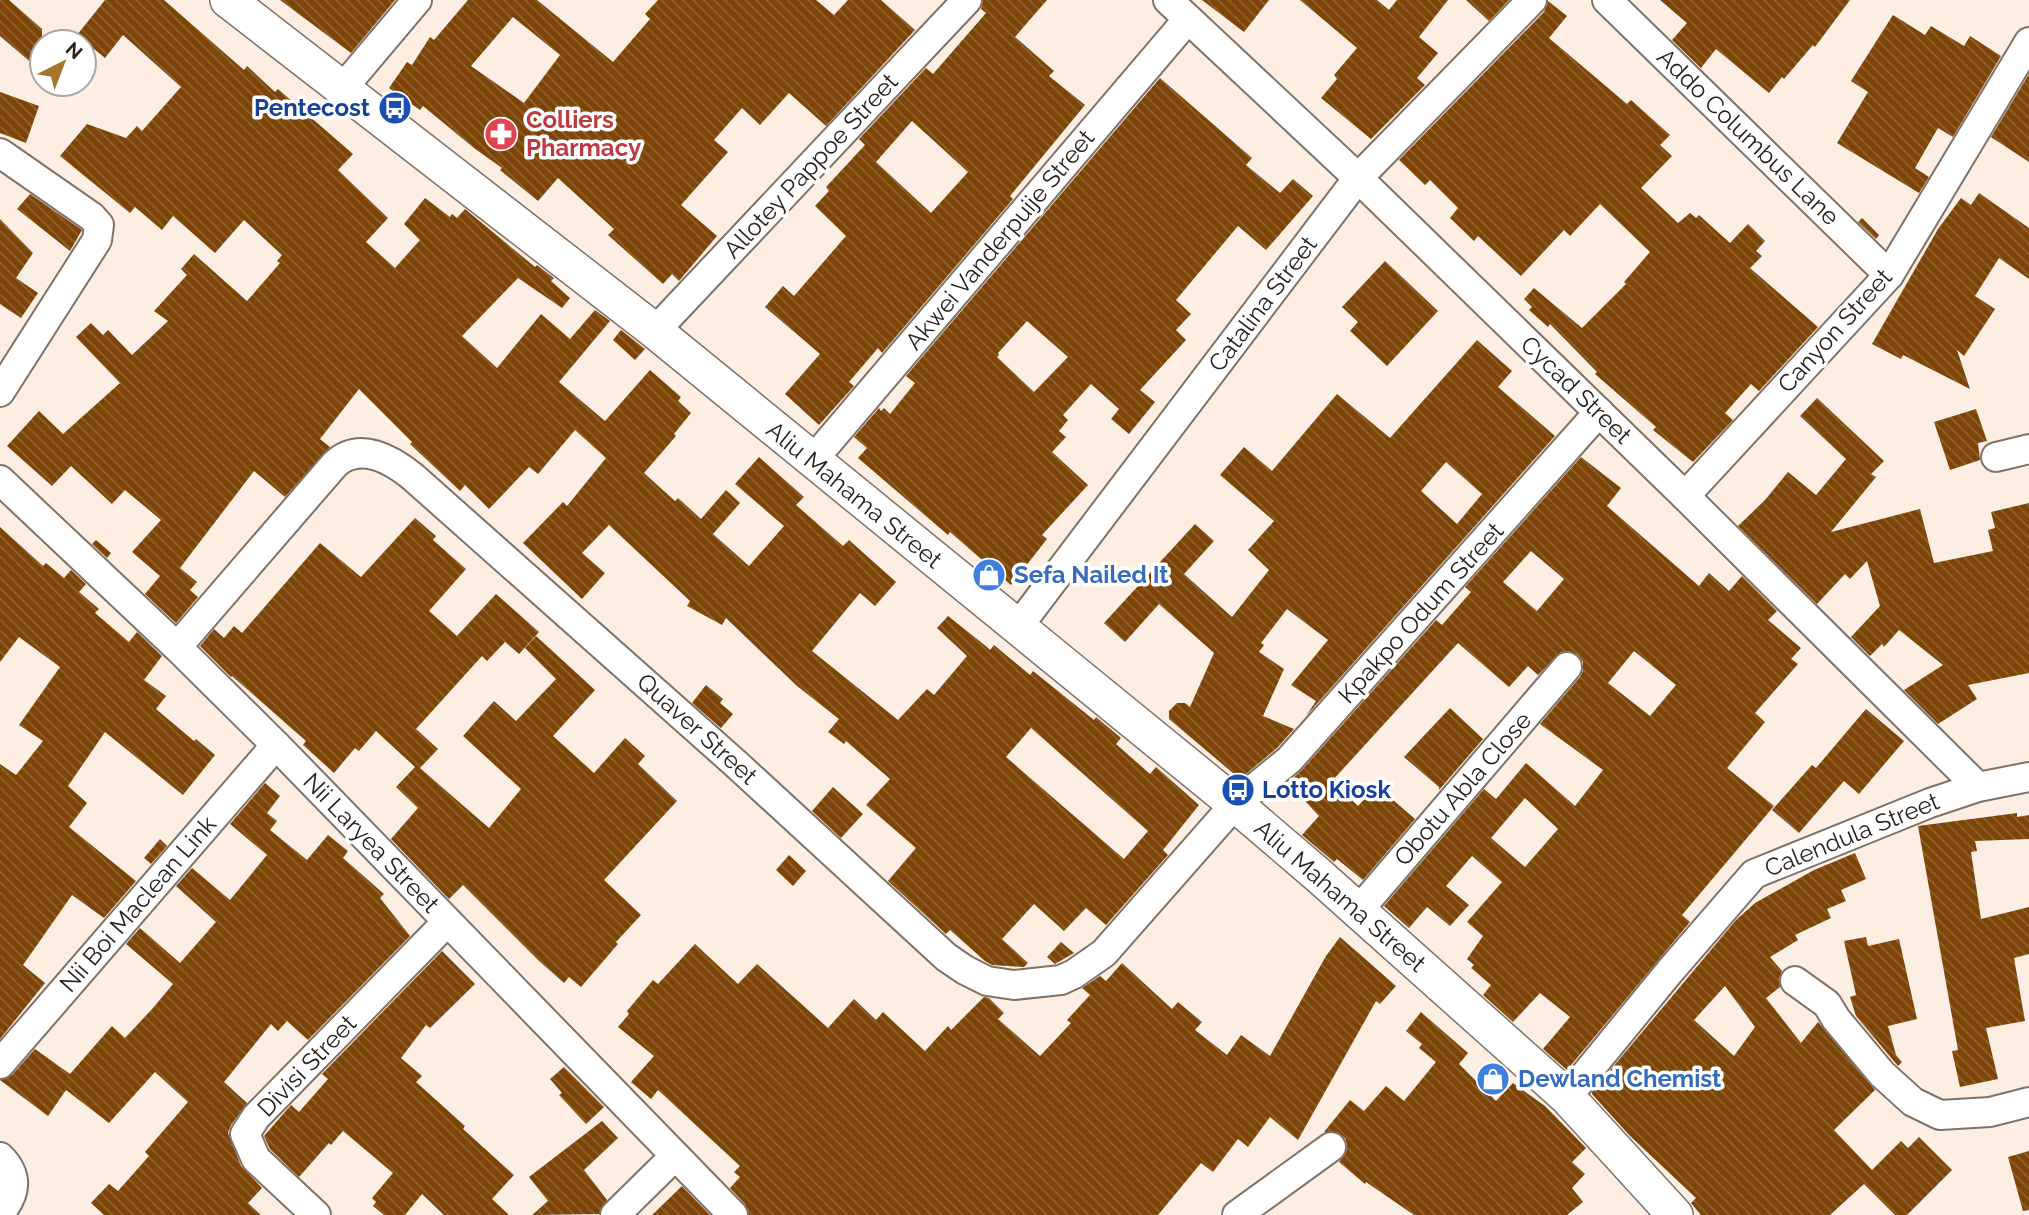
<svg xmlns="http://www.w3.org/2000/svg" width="2029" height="1215" font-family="Raleway,sans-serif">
<defs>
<pattern id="building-back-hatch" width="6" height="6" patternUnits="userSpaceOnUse" patternTransform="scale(1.75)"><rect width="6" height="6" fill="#7d4406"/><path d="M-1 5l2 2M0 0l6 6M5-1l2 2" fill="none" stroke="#8d6233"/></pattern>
</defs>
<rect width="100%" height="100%" fill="#fdeee4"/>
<!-- building -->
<g fill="url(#building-back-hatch)" fill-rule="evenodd">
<path d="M0,0H9L42,29V72L0,36Z"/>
<path d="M105,0H164L244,70L247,66L275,92L278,89L353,154L338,170L388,218L366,242L395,268L420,240L404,224L425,198L450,217L452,214L457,218L465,209L535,267L537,265L554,278L551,281L570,298L562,308L518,278L462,336L497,368L541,314L570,339L595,310L610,321L559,382L605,421L650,370L681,397L678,401L691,413L674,434L676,436L644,473L675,501L678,498L701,519L726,490L740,503L713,534L749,566L784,526L735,484L759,457L804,497L796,505L843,546L849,540L896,582L875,606L860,593L812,651L898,720L927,689L934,695L967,656L937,628L948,616L987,647L990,650L994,645L1030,675L1033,671L1094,720L1096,717L1121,738L1116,744L1150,774L1156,767L1199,805L1163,850L1168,855L1106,925L1086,908L1064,931L1034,904L1002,939L1028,963L1024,967L992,965L985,961L950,930L946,934L888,881L916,848L866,805L890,779L846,741L844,744L828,732L839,719L797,686L726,618L722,625L687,606L690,601L609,525L582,553L605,573L582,599L523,543L563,502L567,506L606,458L575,430L538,474L529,467L489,509L465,485L460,491L410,444L412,442L359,389L320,439L330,447L285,497L254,471L180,568L197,582L190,590L198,597L176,623L145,594L160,576L132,552L161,520L125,490L112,504L71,466L52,486L7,446L39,411L63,434L120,383L76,337L91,323L103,335L108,330L132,355L168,321L154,311L187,275L181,269L194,254L247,301L280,263L277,261L282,255L244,220L215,253L173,216L162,230L135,207L130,213L60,156L87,124L126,138L137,126L142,131L181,87L123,35L105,58L77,35ZM1031,728L1148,831L1124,859L1006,757Z"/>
<path d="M280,0H395L351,53Z"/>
<path d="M468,0H537L613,62L650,19L645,14L658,0H816L834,15L848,0H881L915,30L826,126L789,93L760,125L742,108L714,140L728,152L681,205L717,236L679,281L672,274L663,284L608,235L614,229L558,178L538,201L500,170L502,168L474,148L423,106L420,110L389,88L407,62L412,65L430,37L434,40ZM513,17L560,55L524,103L471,66Z"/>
<path d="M983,0H1047L1015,37L1054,71L1049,76L1085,105L1010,196L1013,199L882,353L878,348L849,382L854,386L819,425L785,394L820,354L765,307L783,286L794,296L846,236L815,206L829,191L826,187L865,145L859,139L926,68L933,74L986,13L981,9ZM912,121L968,172L931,213L876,162Z"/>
<path d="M1202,0H1269L1244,32Z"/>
<path d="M1300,0H1377L1389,10L1397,0H1448L1419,37L1438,53L1417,78L1425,85L1371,139L1321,98L1337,79L1334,75L1357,48Z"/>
<path d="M1466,0H1509L1489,21Z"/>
<path d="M1660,0H1850L1815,47L1813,45L1784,79L1782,77L1769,93L1716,49L1701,68L1672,40L1687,23Z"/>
<path d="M1548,1L1567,16L1549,38L1627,104L1631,100L1670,135L1660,145L1672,156L1641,188L1678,223L1690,213L1696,218L1699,215L1730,243L1748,224L1765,241L1756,251L1762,256L1750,268L1818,327L1759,391L1751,384L1725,413L1733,420L1693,462L1653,430L1656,427L1595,374L1597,372L1550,324L1548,327L1529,310L1532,307L1524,299L1534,288L1582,328L1626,284L1624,282L1650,252L1600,204L1570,236L1564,230L1521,276L1478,236L1474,241L1450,218L1458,208L1430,180L1425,185L1399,160L1544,12Z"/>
<path d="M1893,15L1925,35L1931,26L1964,46L1970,36L2001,56L1953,137L1938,128L1915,168L1929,177L1919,193L1837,143L1868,92L1851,81Z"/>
<path d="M2029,74V162L1991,137Z"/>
<path d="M1160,78L1252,158L1246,165L1280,193L1293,179L1313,196L1266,250L1238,226L1176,300L1191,314L1176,330L1186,340L1140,390L1155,402L1129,434L1111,419L1119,409L1091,384L1063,415L1068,420L1059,431L1066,437L1052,452L1088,485L1042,535L1047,539L1011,585L950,532L948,535L858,458L867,448L854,437L879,408L881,411L884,408L890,414L915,383L906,376ZM1027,321L1068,357L1034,392L997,357L999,355L998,353Z"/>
<path d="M0,92L39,106L26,143L0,133Z"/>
<path d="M1979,193L2029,228V279L1999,258L1975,296L1995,309L1964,356L1957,350L1970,389L1903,355L1901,359L1872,344L1938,229L1961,198L1971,205Z"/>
<path d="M30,194L82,230L70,251L17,209Z"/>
<path d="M1862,218L1879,235L1876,239L1858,222Z"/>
<path d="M0,219L33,253L16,278L38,293L21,318L0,304Z"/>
<path d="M1385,261L1438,311L1387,366L1350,331L1358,322L1342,307Z"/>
<path d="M621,330L645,349L635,360L613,340Z"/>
<path d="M1477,340L1512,371L1498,387L1555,436L1306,716L1316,701L1291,685L1328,640L1287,609L1261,643L1264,645L1259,652L1284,669L1263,716L1294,729L1277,748L1240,779L1169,719V711L1177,703H1185L1190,707L1214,653L1159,604L1125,642L1104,623L1195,524L1214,541L1184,574L1232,617L1269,570L1248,550L1274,521L1220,475L1244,447L1272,471L1337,394L1390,438ZM1446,462L1482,494L1457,524L1421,491Z"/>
<path d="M1817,398L1884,461L1871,474L1876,477L1831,532L1920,509L1934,563L1993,551L1988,530L1995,528L1991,512L2029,503V673L1968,685L1977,699L1938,724L1904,690L1943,665L1899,630L1884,647L1882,644L1870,656L1851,637L1880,606L1867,561L1850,579L1845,574L1817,604L1738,526L1765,500L1788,472L1816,495L1846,459L1800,416Z"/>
<path d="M1976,409L1987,441L1978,443L1980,460L1950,470L1934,422Z"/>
<path d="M1581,457L1621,488L1607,506L1699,586L1709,573L1729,591L1742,576L1777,611L1768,620L1801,648L1791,659L1798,664L1755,713L1765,722L1727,768L1774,806L1682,915L1690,922L1567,1070L1543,1049L1570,1017L1540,993L1513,1022L1483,995L1491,985L1471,968L1474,965L1467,959L1483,936L1467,922L1502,882L1472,856L1446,886L1469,905L1450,926L1427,907L1409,928L1384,906L1484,789L1496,799L1526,763L1575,806L1603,770L1540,724L1580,677L1583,671V662L1578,655L1569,651L1561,652L1538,675L1528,666L1509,687L1458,643L1332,781L1358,806L1377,786L1415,819L1363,880L1337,859L1334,862L1302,835L1319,816L1288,783L1301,771L1436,620L1442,625L1471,592L1465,587ZM1531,551L1564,579L1537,611L1503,582ZM1634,651L1676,685L1650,716L1608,683ZM1525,798L1558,829L1525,867L1491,838Z"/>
<path d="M415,518L436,536L433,540L466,569L429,611L457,636L496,594L539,632L519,654L505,642L487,661L482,656L416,729L438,749L420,768L489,828L521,789L463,736L494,701L516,721L556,679L525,648L536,636L595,690L553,736L594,773L625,738L645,756L638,764L677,801L604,880L641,915L616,942L618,944L581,987L569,977L564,983L539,961L463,885L449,899L391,839L418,808L396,787L415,767L376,731L359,751L355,748L334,773L303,745L306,741L232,676L231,677L200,646L214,629L224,638L234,626L242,633L320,543L361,577Z"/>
<path d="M0,527L43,566L46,563L64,578L71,570L86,584L79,592L99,609L95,613L129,642L137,632L162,656L144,680L166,696L156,709L194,741L196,739L215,755L183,795L105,732L68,786L87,803L69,827L136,881L104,918L72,895L23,965L45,983L0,1039V764L16,775L43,741L19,725L60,667L19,637L0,662Z"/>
<path d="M96,540L111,553L107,558L92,544Z"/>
<path d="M706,685L723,699L720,703L733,714L721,728L692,703Z"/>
<path d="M1450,708L1483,739L1439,790V787L1404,757Z"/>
<path d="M1866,709L1904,741L1859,794L1844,781L1799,833L1772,810L1812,765L1816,768Z"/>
<path d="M265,783L280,796L267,813L277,821L270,830L307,860L328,835L348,851L343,858L384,894L380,898L410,936L308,1040L287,1021L278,1031L271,1024L224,1082L247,1103L231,1125L228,1133L241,1166L262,1188L248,1203L261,1215H104L91,1203L109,1184L118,1191L149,1156L145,1152L188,1102L155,1072L109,1123L66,1090L48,1116L0,1080L12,1075L35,1049L70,1074L112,1026L125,1038L153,1008L173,984L126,944L140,928L180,963L216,922L176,886L192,868L230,900L267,855L230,824Z"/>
<path d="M833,787L863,814L841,838L812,811Z"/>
<path d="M2017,813V817L2029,815V839L1975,841L1977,851L1971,852L1981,919L2029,907V954L2014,958L2025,1021L1986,1028L1998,1079L1960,1087L1952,1051L1958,1050L1918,826Z"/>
<path d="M160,839L167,846L151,864L144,858Z"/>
<path d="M1855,853L1866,879L1841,890L1846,901L1827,909L1831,918L1795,935L1798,940L1770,957L1782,971L1779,979L1780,987L1766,998L1801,1043L1818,1022L1875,1090L1834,1130L1872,1170L1901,1141L1908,1148L1919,1137L1952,1170L1907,1215H1895L1864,1184L1830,1215H1701L1691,1203L1696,1198L1630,1136L1592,1094V1092L1736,920L1755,903L1814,870ZM1725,986L1755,1027L1734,1056L1694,1020Z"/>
<path d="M789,855L806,871L793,886L776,870Z"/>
<path d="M1340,937L1396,986L1380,1004L1376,1001L1298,1140L1270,1117L1248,1147L1238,1139L1213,1172L1201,1163L1158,1215H749L745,1204L730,1188L740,1177L734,1172L740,1166L658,1090L651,1099L631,1082L654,1056L618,1027L629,1014L627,1011L653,980L658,984L695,944L738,984L757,964L828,1028L854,999L876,1020L883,1012L925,1051L948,1026L951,1030L984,997L989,998L1004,1013L998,1019L1040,1056L1071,1023L1067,1020L1090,995L1082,988L1100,976L1106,981L1122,963L1172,1009L1178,1002L1202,1022L1195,1030L1227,1055L1241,1035L1270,1056L1326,956Z"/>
<path d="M1866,937L1868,946L1899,939L1917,1019L1888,1026L1896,1055L1902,1062L1898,1066L1856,1016L1850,997L1856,995L1844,941Z"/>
<path d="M1061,942L1074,953L1055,964L1047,957Z"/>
<path d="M442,951L475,984L430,1028L426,1025L401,1058L422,1076L416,1082L465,1126L463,1129L514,1175L492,1199L509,1215H444L422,1194L405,1215H384L373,1206L376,1202L372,1198L393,1173L343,1131L331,1145L329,1143L299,1177L270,1149L264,1136L291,1105L299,1112L328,1079L322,1074Z"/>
<path d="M1421,1012L1468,1053L1459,1064L1496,1101L1513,1083L1545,1106L1586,1148L1572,1162L1585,1174L1572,1188L1583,1202L1567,1215H1414L1366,1182L1365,1184L1339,1162L1346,1153L1347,1145L1345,1138L1337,1132H1324L1350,1100L1364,1111L1386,1086L1404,1101L1436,1062L1419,1048L1422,1044L1406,1031Z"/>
<path d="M564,1067L604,1107L586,1124L559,1095L562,1093L550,1079Z"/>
<path d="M602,1121L618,1138L584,1170L607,1200L599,1214L532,1215L548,1201L529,1177Z"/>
<path d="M2029,1151V1210L2023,1211L2008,1157Z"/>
<path d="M682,1186L710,1215H652Z"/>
</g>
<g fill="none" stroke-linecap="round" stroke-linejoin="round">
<defs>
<g id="minor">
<path d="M1168,0L1358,178L1685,496L1978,787"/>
<path d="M1607,0L1889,275"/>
<path d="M342,89L417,0"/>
<path d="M0,153L92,217L99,225L97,240L0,392"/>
<path d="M655,331L967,0"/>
<path d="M1996,457L2029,449"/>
<path d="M812,461L1188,19"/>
<path d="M0,480L177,647L276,745L733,1215"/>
<path d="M1685,496L1889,275L2029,42"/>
<path d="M1017,628L1358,178L1532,0"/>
<path d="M177,647L335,464C360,441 391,459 413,477L735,763L946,957L965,970L987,981L1014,985L1061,980L1074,974L1104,953L1235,804L1289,760L1599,412"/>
<path d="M1358,911L1567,667"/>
<path d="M1795,981L1827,1004L1836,1019L1882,1074L1913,1102L1940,1115L1990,1112L2029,1102"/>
<path d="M0,1064L276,745"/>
<path d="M1567,1097L1670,971L1754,874L1930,803L1978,787L2029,777"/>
<path d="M0,1157C19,1176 16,1194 0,1213"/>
<path d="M316,1215L256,1159L245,1134L256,1117L447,922"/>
<path d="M615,1215L675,1156"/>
<path d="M1237,1215L1331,1147"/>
</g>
<path id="tertiary" d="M228,0L655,331L1235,804L1317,874L1567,1097L1675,1215"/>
</defs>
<!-- minor casing -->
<use href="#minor" stroke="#817266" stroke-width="32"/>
<!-- tertiary casing -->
<use href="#tertiary" stroke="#817266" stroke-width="38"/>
<!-- minor -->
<use href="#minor" stroke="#fff" stroke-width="28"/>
<!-- tertiary -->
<use href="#tertiary" stroke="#fff" stroke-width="35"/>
</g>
<!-- icons -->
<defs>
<symbol id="bus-disc" viewBox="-11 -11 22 22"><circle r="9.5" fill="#1a4fb4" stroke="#fff"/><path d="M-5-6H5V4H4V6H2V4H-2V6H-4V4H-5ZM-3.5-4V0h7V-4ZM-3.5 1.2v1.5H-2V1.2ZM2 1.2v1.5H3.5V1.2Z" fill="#fff"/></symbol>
<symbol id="pharmacy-disc" viewBox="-11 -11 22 22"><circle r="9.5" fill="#e0444e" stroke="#fff"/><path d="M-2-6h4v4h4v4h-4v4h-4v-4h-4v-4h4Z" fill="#fff"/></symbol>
<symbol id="shop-disc" viewBox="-11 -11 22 22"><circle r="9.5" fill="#3f7fe0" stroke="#fff"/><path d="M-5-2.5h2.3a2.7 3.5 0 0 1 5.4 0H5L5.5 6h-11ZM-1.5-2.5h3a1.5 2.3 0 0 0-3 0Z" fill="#fff"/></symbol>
</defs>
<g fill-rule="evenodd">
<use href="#bus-disc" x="376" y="89" width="38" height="38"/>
<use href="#pharmacy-disc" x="482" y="115" width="38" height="38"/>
<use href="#shop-disc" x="970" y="556" width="38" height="38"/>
<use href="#bus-disc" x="1219" y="771" width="38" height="38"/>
<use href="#shop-disc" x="1474" y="1060" width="38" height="38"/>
</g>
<g text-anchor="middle" stroke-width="7" stroke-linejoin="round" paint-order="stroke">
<!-- transit labels -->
<g font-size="24" font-weight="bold" fill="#164399" stroke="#fff" text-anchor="end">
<text x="370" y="116">Pentecost</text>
<text x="1262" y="798" text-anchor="start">Lotto Kiosk</text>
</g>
<!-- health labels -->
<g font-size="24" font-weight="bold" fill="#be3a42" stroke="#fff" text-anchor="start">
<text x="526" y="128">Colliers<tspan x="526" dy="28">Pharmacy</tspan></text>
</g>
<!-- street labels -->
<g font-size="24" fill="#28211d" stroke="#fff">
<text transform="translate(1748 137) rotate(44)" y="8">Addo Columbus Lane</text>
<text transform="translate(811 166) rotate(-47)" y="8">Allotey Pappoe Street</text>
<text transform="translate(1000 240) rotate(-50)" y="8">Akwei Vanderpuije Street</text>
<text transform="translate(1263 304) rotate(-53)" y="8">Catalina Street</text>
<text transform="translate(1835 331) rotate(-48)" y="8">Canyon Street</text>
<text transform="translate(1576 390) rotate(44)" y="8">Cycad Street</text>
<text transform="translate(854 495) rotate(39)" y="8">Aliu Mahama Street</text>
<text transform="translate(1421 613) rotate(-48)" y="8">Kpakpo Odum Street</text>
<text transform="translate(697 729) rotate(42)" y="8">Quaver Street</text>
<text transform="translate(1463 789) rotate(-49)" y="8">Obotu Abla Close</text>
<text transform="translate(1852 835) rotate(-22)" y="8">Calendula Street</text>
<text transform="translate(371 843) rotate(46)" y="8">Nii Laryea Street</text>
<text transform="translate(1340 896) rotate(41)" y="8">Aliu Mahama Street</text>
<text transform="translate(138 904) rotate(-49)" y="8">Nii Boi Maclean Link</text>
<text transform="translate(307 1066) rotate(-46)" y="8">Divisi Street</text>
</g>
<!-- shop labels -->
<g font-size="24" font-weight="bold" fill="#366cbe" stroke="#fff" text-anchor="start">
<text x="1014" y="583">Sefa Nailed It</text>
<text x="1518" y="1087">Dewland Chemist</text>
</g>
</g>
<!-- north arrow -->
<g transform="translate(63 63) rotate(42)"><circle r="33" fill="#ffffff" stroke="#a9a6a5" stroke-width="2"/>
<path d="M0-5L12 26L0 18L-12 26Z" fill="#a6752a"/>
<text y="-10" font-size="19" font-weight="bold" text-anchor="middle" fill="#28211d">N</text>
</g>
</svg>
